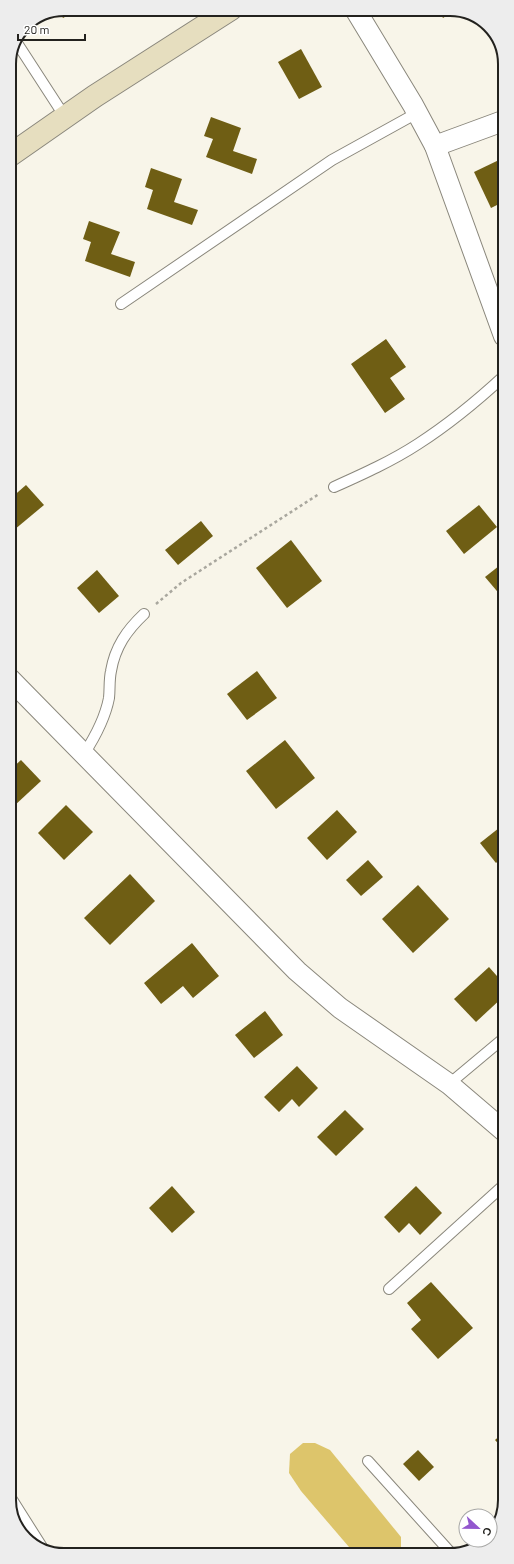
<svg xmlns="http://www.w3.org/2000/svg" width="514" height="1564" font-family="Barlow,sans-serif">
<rect width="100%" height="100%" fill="#f8f5e9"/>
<!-- water -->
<path fill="#ddc56b" d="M303,1443H315L330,1450L401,1537V1550L398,1553L355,1554L301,1491L289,1473L290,1454Z"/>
<!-- building -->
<g fill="#6f5e14">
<path d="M64,9H80L63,18L59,11Z"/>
<path d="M438,9H454L455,10L443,18Z"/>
<path d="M301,49L322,87L299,99L278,62Z"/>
<path d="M211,117L241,128L233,151L257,159L252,174L206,157L213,139L204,136Z"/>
<path d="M501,159L503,165V202L491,208L474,172Z"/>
<path d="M151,168L182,179L174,202L198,210L192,225L147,209L153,190L145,187Z"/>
<path d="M89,221L120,232L111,254L135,262L130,277L85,261L91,242L83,239Z"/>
<path d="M386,339L406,367L390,378L405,399L385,413L351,364Z"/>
<path d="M10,462L16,470L10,475Z"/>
<path d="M26,485L44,505L14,530L10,525V499Z"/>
<path d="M479,505L497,527L464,554L446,531Z"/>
<path d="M201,521L213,536L178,565L165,550Z"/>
<path d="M291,540L322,581L287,608L256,568Z"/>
<path d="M504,562V596L502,597L485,577Z"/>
<path d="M97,570L119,596L99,613L77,588Z"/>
<path d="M257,671L277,698L247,720L227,694Z"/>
<path d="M285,740L315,778L276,809L246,771Z"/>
<path d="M21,760L41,781L14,806L10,802V770Z"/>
<path d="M66,805L93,832L64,860L38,833Z"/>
<path d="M337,810L357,832L327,860L307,838Z"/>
<path d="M504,824V856L496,863L480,843Z"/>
<path d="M368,860L383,877L361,896L346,880Z"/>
<path d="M130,874L155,901L110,945L84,918Z"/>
<path d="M418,885L449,919L413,953L382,919Z"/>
<path d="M192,943L219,976L193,998L183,986L161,1004L144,983Z"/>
<path d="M489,967L504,984V996L476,1022L454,999Z"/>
<path d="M265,1011L283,1035L254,1058L235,1035Z"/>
<path d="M297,1066L318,1088L299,1107L292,1099L279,1112L264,1097Z"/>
<path d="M345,1110L364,1129L336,1156L317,1137Z"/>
<path d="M172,1186L195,1212L172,1233L149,1208Z"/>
<path d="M416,1186L442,1213L420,1235L409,1223L399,1233L384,1217Z"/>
<path d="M431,1282L473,1328L438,1359L411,1329L421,1320L407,1303Z"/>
<path d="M505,1431V1451L495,1440Z"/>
<path d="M418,1450L434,1467L419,1481L403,1464Z"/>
</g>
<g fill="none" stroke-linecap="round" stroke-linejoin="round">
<defs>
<g id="lane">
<path d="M17,43L65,117"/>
<path d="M121,304L332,160L417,113"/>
<path d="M334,487C363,474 392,461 418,444C449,424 477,401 504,376"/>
<path d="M84,754C95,737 105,719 109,698C110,689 109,680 111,671C115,647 127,630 144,614"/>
<path d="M449,1084L504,1038"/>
<path d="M389,1289L505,1184"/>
<path d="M368,1461L451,1553"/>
<path d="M11,1498L42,1547"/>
</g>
<g id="street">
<path d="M355,9L413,105L435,146L504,336"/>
<path d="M435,146L503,121"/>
<path d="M10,679L297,971L340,1008L449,1084L505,1132"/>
</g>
<path id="secondary" d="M9,156L95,96L231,9"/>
</defs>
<!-- lane casing -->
<use href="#lane" stroke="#8a877c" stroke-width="12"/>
<!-- street casing -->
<use href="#street" stroke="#8a877c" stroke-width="22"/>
<!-- secondary casing -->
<use href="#secondary" stroke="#8a877c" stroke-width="24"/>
<!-- path -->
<path stroke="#a9a79e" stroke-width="2.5" stroke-dasharray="3 3" stroke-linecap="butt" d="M156,604L181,583L319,494"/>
<!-- lane -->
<use href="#lane" stroke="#fff" stroke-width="10"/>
<!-- street -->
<use href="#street" stroke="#fff" stroke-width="20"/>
<!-- secondary -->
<use href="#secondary" stroke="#e6debf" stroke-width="22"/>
</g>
<!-- crop -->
<path d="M0 0H514V1564H0ZM64 16H450A48 48 0 0 1 498 64V1500A48 48 0 0 1 450 1548H64A48 48 0 0 1 16 1500V64A48 48 0 0 1 64 16Z" fill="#ededed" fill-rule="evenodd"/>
<path fill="none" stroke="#23221e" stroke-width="2" d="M64 16H450A48 48 0 0 1 498 64V1500A48 48 0 0 1 450 1548H64A48 48 0 0 1 16 1500V64A48 48 0 0 1 64 16Z"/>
<!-- north arrow -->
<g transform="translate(478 1528) rotate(112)"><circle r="19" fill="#ffffff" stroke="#a7a7a5"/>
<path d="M0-3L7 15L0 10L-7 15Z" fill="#9357ce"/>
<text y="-6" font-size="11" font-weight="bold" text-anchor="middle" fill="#23221e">С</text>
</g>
<!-- scale -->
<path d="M18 34v6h67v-6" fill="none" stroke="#23221e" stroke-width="2"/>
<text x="24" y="34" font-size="12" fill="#23221e" stroke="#ffffff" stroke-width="3" paint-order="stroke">20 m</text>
</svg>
